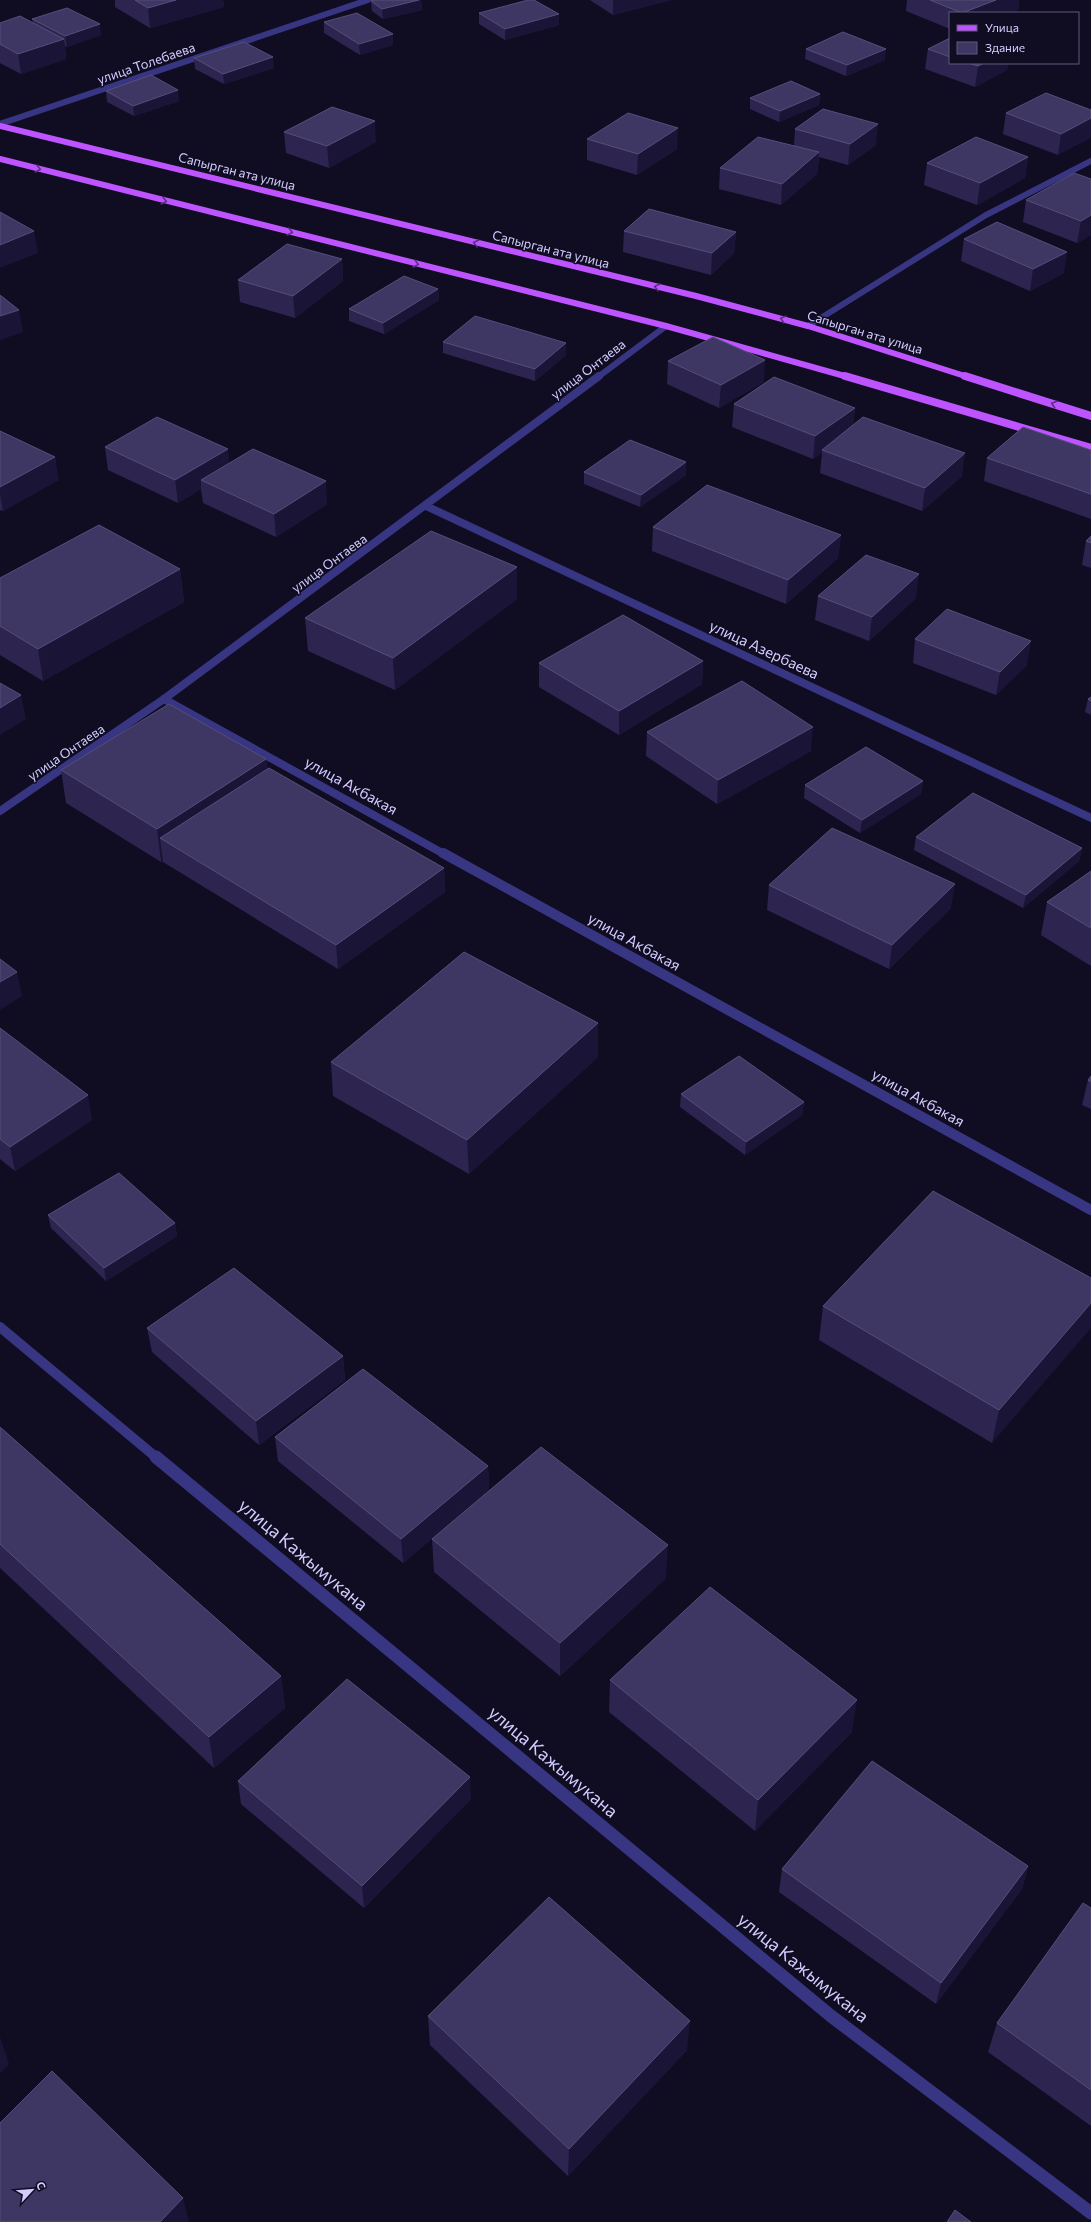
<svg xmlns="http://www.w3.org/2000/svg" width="1091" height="2222" font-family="Commissioner,sans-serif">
<rect width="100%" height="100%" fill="#100d22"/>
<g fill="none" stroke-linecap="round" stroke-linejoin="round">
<!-- street-far3 -->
<g stroke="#383682" stroke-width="6">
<path d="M0,124L368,0"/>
<path d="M808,326L986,215L1091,161"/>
<path d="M598,377L666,326"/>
</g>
<!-- street-far2 -->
<g stroke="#383682" stroke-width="8">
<path d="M426,506L1091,818"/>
<path d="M164,699L444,854"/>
<path d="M0,811L164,699L599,376"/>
</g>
<!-- street-far1 -->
<g stroke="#383682" stroke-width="10">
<path d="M443,853L1091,1210"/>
<path d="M0,1327L157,1458"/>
</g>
<!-- street -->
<path stroke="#383682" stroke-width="13" d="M156,1457L831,2016L1091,2213"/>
<!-- primary-far1 -->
<g stroke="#be54ff" stroke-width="6">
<path d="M0,126L696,296L808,326L968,377"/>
<path d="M0,159L666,326L848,377"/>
</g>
<!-- primary -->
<g stroke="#be54ff" stroke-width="8">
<path d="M845,376L1091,448"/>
<path d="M965,376L1091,416"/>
</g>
</g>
<!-- wall -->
<g fill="#2d2550">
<path d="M115,0H223L224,7L150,28L115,7Z"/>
<path d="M375,0H421L422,10L383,19L372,11L371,1Z"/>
<path d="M590,0H671L613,15Z"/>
<path d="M907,0H1019L1018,10L1011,13H950V29L906,11Z"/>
<path d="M479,13L559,14V25L505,40L479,24Z"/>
<path d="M32,19L101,35L67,47L65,46L66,59L21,74L0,63V23H33Z"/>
<path d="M324,22L393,34V45L360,55L324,33Z"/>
<path d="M950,38V63H1008L1007,70L975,87L925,69L928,49Z"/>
<path d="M806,49L885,60L846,76L805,59Z"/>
<path d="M194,58L274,68L224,84L195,69Z"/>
<path d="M106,91L179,101L134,116L107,102Z"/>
<path d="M820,94L819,105L779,122L750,109V98Z"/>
<path d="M1091,110L1058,155L1003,134L1006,113Z"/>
<path d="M795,129L876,145L848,165L819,157L817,174L781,205L719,189L720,168L794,146Z"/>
<path d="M284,132L376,142L329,168L286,153Z"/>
<path d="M587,139L677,149L637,175L587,160Z"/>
<path d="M1028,157L1025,178L977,205L924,185L927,163Z"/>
<path d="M1091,179V235L1077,243L1023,222L1026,200Z"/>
<path d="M624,231L736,232L734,253L711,275L623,252Z"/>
<path d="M964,239L1064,273L1030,291L961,261Z"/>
<path d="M342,259L343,281L295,318L240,302L238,280Z"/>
<path d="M438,289L439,300L384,334L349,321V309Z"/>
<path d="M443,342L566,355L535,381L443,353Z"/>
<path d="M668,361L764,382L719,408L667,384Z"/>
<path d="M734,404L855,408L853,425L962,476L922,511L820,473L822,453L813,459L732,427Z"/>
<path d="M0,431L55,457L58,480L3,511L0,510Z"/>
<path d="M105,447L229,463L327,504L276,537L203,503L201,489L178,503L108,470Z"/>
<path d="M1091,450V519L984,481L987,458Z"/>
<path d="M686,462V475L640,507L584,484V472Z"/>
<path d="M653,527L841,535L838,558L786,604L652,551Z"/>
<path d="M1091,536V568L1082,565L1086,541Z"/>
<path d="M517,567V599L395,690L308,651L305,618Z"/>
<path d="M180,569L184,602L43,681L0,655V578Z"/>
<path d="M818,596L916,598L869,641L815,620Z"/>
<path d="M915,639L1027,665L996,695L913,663Z"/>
<path d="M703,661L702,684L619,735L539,687V663Z"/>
<path d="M1091,697V715L1085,712L1088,699Z"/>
<path d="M647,732L811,751L717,804L646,756Z"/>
<path d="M266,759L267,769L444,868L445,892L338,969L163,862V861L161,862L66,803L61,770Z"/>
<path d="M923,781L921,794L860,833L804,798L805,785Z"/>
<path d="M916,837L1082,848L1079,861L1023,908L914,850Z"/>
<path d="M1091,871V966L1041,935L1047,902Z"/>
<path d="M769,885L951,908L889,969L767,910Z"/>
<path d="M598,1023V1057L469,1174L333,1096L331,1062Z"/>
<path d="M0,1028L92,1120L15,1171L0,1159Z"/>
<path d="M1091,1076V1109L1082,1105L1088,1080Z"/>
<path d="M681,1094L804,1102L802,1115L745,1155L680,1107Z"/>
<path d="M48,1215L175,1223L177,1236L106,1281L51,1228Z"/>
<path d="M1091,1278L992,1443L819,1340L823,1306Z"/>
<path d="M147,1328L343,1356L345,1380L259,1445L152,1352Z"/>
<path d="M0,1427L281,1676L285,1708L214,1768L0,1568Z"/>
<path d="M275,1437L488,1466L489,1490L403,1563L278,1461Z"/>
<path d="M432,1539L666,1578L560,1676L434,1572Z"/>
<path d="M610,1680L852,1732L755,1831L609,1712Z"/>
<path d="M238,1781L471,1799L364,1908L241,1804Z"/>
<path d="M1028,1866L1022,1889L936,2004L779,1892L782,1869Z"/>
<path d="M1091,1908V2126L988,2052L997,2023Z"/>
<path d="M428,2016L687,2050L568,2176L430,2045Z"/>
</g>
<!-- shaded-wall -->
<g fill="#1a1436">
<path d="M176,0H223L224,7L150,28L148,8Z"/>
<path d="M419,0H421L422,10L383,19L382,9Z"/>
<path d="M613,0H671L613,15Z"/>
<path d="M996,0H1019L1018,10L1011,13H962Z"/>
<path d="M559,14V25L505,40V29Z"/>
<path d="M100,24L101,35L67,47L65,36Z"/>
<path d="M393,34V45L360,55L359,44Z"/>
<path d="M64,39L66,59L21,74L18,54Z"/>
<path d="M886,49L885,60L846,76L847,65Z"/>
<path d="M273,57L274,68L224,84L223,74Z"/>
<path d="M984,63H1008L1007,70L975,87L978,66Z"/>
<path d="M178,90L179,101L134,116L133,106Z"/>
<path d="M820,94L819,105L779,122L780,111Z"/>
<path d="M1091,118V138L1058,155L1061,134Z"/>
<path d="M375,121L376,142L329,168L327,146Z"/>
<path d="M878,124L876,145L848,165L850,144Z"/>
<path d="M678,128L677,149L637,175L638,154Z"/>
<path d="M819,152L817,174L781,205L782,184Z"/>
<path d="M1028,157L1025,178L977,205L980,183Z"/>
<path d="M1091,215V235L1077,243L1081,221Z"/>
<path d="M34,231L38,253L0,268V245Z"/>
<path d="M736,232L734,253L711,275L712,253Z"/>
<path d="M1067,252L1064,273L1030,291L1033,269Z"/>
<path d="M342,259L343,281L295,318L293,296Z"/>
<path d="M438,289L439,300L384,334L383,323Z"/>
<path d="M19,310L23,332L0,340V316Z"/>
<path d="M566,343V355L535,381V369Z"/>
<path d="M765,360L764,382L719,408L721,385Z"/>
<path d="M855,408L853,431L822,450V453L813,459L815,436Z"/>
<path d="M228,449L230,471L201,480V489L178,503L175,480Z"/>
<path d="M965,453L962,476L922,511L925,488Z"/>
<path d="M55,457L58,480L3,511L0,494V487Z"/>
<path d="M686,462V475L640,507L641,495Z"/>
<path d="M326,481L327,504L276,537L274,514Z"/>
<path d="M841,535L838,558L786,604L788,580Z"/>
<path d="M517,567V599L395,690L393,658Z"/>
<path d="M180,569L184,602L43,681L38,649Z"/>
<path d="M919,574L916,598L869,641L872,617Z"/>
<path d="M1031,641L1027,665L996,695L1000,672Z"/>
<path d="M703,661L702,684L619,735V711Z"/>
<path d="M21,695L26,719L0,735V708Z"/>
<path d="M813,727L811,751L717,804L718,780Z"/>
<path d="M266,759L269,792L160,838L163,861L161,862L157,829Z"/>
<path d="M923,781L921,794L860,833L862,820Z"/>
<path d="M1082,848L1079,861L1023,908L1026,895Z"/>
<path d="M444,868L445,892L338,969L336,945Z"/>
<path d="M955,884L951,908L889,969L892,945Z"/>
<path d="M17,972L22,996L0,1010V982Z"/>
<path d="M598,1023V1057L469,1174L467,1140Z"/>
<path d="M88,1095L92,1120L15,1171L10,1147Z"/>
<path d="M804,1102L802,1115L745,1155L746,1142Z"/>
<path d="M175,1223L177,1236L106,1281L104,1268Z"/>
<path d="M1091,1303V1328L992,1443L999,1410Z"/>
<path d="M343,1356L345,1380L259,1445L256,1421Z"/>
<path d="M488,1466L489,1490L403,1563L401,1539Z"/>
<path d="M668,1545L666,1578L560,1676V1643Z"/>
<path d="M281,1676L285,1708L214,1768L209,1737Z"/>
<path d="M857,1700L852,1732L755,1831L758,1800Z"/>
<path d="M470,1777L471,1799L364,1908L362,1886Z"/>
<path d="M1028,1866L1022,1889L936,2004L941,1983Z"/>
<path d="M690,2021L687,2050L568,2176L569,2149Z"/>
<path d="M0,2037L9,2064L0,2073Z"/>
<path d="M183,2198L189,2222H160Z"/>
</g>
<!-- building -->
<g fill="#3e3763" stroke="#564e7b">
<path d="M135,0H176L148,8Z"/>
<path d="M375,0H419L382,9L371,1Z"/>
<path d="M528,0H534L559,14L505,29L479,13Z"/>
<path d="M930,0H996L962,13Z"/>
<path d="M67,8L100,24L65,36L32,19Z"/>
<path d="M357,13L393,34L359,44L324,22Z"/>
<path d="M20,16L64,39L18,54L0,44V23Z"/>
<path d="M843,32L886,49L847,65L806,49Z"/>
<path d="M950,38V57L928,49Z"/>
<path d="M244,42L273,57L223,74L194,58Z"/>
<path d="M968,63H984L978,66Z"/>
<path d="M151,75L178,90L133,106L106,91Z"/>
<path d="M791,81L820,94L780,111L750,98Z"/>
<path d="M1046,93L1091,110V118L1061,134L1006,113Z"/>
<path d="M332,107L375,121L327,146L284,132Z"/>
<path d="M823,109L878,124L850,144L795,129Z"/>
<path d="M628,113L678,128L638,154L587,139Z"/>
<path d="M758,137L819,152L782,184L720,168Z"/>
<path d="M976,137L1028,157L980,183L927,163Z"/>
<path d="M1074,173L1091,179V215L1081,221L1026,200Z"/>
<path d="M649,209L736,232L712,253L624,231Z"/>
<path d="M0,212L34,231L0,245Z"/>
<path d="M997,222L1067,252L1033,269L964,239Z"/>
<path d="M287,244L342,259L293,296L238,280Z"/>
<path d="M404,276L438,289L383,323L349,309Z"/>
<path d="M0,295L19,310L0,316Z"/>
<path d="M475,316L566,343L535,369L443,342Z"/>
<path d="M713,337L765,360L721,385L668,361Z"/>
<path d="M774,377L855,408L815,436L734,404Z"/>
<path d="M157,417L228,449L175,480L105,447Z"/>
<path d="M863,417L965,453L925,488L822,450Z"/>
<path d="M1023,427L1091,450V494L987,458Z"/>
<path d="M0,431L55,457L0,487Z"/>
<path d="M630,440L686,462L641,495L584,472Z"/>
<path d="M253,449L326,481L274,514L201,480Z"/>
<path d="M707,485L841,535L788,580L653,527Z"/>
<path d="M99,525L180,569L38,649L0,626V578Z"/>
<path d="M431,531L517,567L393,658L305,618Z"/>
<path d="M1091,536V543L1086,541Z"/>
<path d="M866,555L919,574L872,617L818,596Z"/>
<path d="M947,609L1031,641L1000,672L915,639Z"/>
<path d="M623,615L703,661L619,711L539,663Z"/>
<path d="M742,681L813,727L718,780L647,732Z"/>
<path d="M0,683L21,695L0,708Z"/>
<path d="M1091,697V701L1088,699Z"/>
<path d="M169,704L266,759L157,829L61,770Z"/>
<path d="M866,747L923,781L862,820L805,785Z"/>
<path d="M269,768L444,868L336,945L160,838Z"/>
<path d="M973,793L1082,848L1026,895L916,837Z"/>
<path d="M832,828L955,884L892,945L769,885Z"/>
<path d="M1091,871V928L1047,902Z"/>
<path d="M464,952L598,1023L467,1140L331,1062Z"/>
<path d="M0,959L17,972L0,982Z"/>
<path d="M0,1028L88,1095L10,1147L0,1139Z"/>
<path d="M739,1056L804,1102L746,1142L681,1094Z"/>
<path d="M1091,1076V1082L1088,1080Z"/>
<path d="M119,1173L175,1223L104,1268L48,1215Z"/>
<path d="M933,1191L1091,1278V1303L999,1410L823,1306Z"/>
<path d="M234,1268L343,1356L256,1421L147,1328Z"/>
<path d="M363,1369L488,1466L401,1539L275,1437Z"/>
<path d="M0,1427L281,1676L209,1737L0,1544Z"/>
<path d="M541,1447L668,1545L560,1643L432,1539Z"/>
<path d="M710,1587L857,1700L758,1800L610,1680Z"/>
<path d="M347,1679L470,1777L362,1886L238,1781Z"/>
<path d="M872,1761L1028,1866L941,1983L782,1869Z"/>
<path d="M549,1897L690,2021L569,2149L428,2016Z"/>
<path d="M1083,1903L1091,1908V2090L997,2023Z"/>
<path d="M52,2071L183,2198L160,2222H0V2123Z"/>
<path d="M955,2210L971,2222H947Z"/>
</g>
<!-- one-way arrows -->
<defs><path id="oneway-chevron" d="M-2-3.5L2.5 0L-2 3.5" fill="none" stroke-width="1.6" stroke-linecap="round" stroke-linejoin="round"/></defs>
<g stroke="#5e2d85">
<use href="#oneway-chevron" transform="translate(38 169) rotate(14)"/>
<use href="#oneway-chevron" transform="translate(164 201) rotate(14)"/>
<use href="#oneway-chevron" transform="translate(290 232) rotate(14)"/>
<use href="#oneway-chevron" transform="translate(476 243) rotate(-166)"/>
<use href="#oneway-chevron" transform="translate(416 264) rotate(14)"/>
<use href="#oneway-chevron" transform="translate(657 287) rotate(-166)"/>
<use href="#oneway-chevron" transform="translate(783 319) rotate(-165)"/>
<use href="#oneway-chevron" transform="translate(1054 404) rotate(-162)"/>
</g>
<g text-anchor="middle" stroke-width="3" stroke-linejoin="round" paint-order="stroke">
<!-- far-street labels -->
<g font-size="13" fill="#d3cdff" stroke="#100d22">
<text transform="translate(146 63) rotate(-19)" y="5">улица Толебаева</text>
<text transform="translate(237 171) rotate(14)" y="5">Сапырган ата улица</text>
<text transform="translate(551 249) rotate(14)" y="5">Сапырган ата улица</text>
<text transform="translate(865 332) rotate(17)" y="5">Сапырган ата улица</text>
<text transform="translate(588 369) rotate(-37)" y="5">улица Онтаева</text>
<text transform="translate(329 563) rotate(-36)" y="5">улица Онтаева</text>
<text transform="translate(66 752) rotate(-34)" y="5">улица Онтаева</text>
</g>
<!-- street labels -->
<g font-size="15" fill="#d3cdff" stroke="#100d22">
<text transform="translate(764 650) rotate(25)" y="5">улица Азербаева</text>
<text transform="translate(351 786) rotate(29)" y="5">улица Акбакая</text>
<text transform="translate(634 942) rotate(29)" y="5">улица Акбакая</text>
<text transform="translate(918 1098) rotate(29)" y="5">улица Акбакая</text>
</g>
<!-- near-street labels -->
<g font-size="18" fill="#d3cdff" stroke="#100d22">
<text transform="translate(303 1555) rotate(40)" y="6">улица Кажымукана</text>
<text transform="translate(553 1762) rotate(40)" y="6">улица Кажымукана</text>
<text transform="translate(803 1968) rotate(39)" y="6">улица Кажымукана</text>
</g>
</g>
<!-- legend -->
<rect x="949" y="12" width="130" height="52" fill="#100d22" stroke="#5e5a7a"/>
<rect x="957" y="25" width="20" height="6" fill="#be54ff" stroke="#5e5a7a"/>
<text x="985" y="32" font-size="12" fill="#d3cdff">Улица</text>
<rect x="957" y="42" width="20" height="12" fill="#3e3763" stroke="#5e5a7a"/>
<text x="985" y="52" font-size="12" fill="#d3cdff">Здание</text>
<!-- north arrow -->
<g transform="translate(32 2190) rotate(64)" stroke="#100d22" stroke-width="3" paint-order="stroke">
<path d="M0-3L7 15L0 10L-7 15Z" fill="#d3cdff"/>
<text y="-6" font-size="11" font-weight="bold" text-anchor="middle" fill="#d3cdff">С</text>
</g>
</svg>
